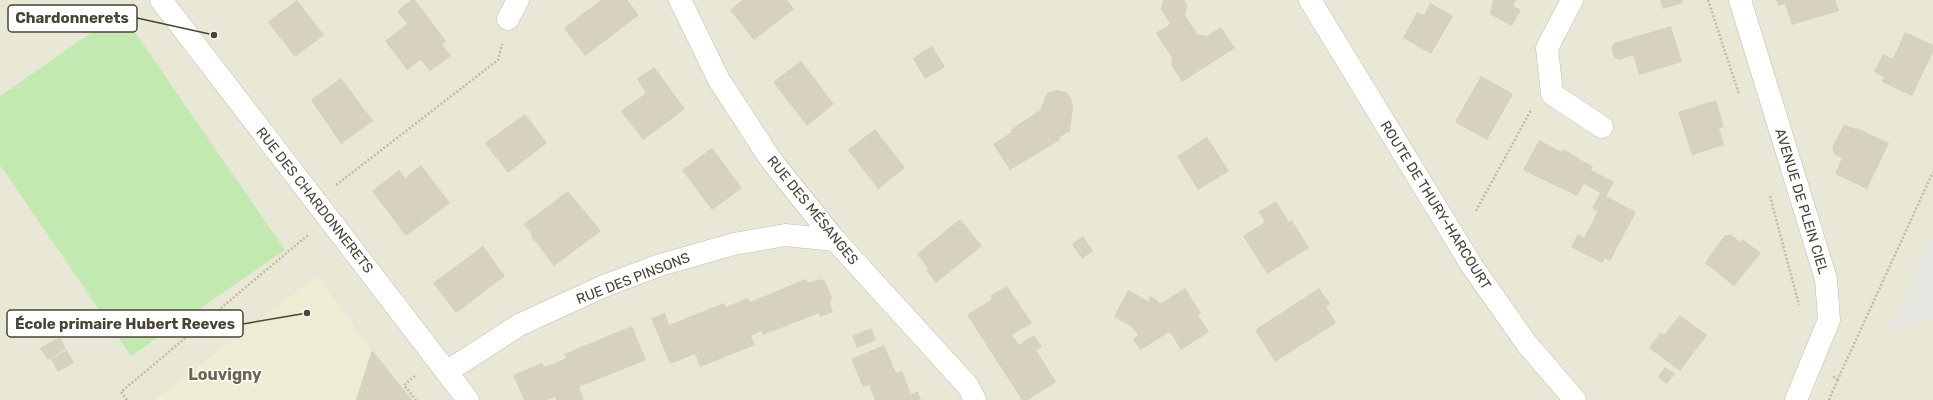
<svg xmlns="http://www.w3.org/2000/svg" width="1933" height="400" font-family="Rubik,sans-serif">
<rect width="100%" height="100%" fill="#f4f4e8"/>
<!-- residential -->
<rect fill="#e9e7d6" x="0" y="0" width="1933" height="400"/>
<!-- education -->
<path fill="#eeecd2" d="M317,276L372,350L356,400H154Z"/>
<!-- green -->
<path fill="#c2e9b0" d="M121,12L285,250L131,356L0,165V96Z"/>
<!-- parking -->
<path fill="#e6e5e0" d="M1933,237V316L1888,333L1898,311Z"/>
<!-- building -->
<g fill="#d6d2bd">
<path d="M297,0L324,35L295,57L268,22Z"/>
<path d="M411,0H415L446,41L442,44L451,56L430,71L421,60L407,70L385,41L407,24L397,11Z"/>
<path d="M601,0H627L639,15L585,56L564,28Z"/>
<path d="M742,0H787L794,9L754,40L730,10Z"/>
<path d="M1163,0H1184L1187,5L1185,15L1197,34L1207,36L1221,27L1235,48L1182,82L1171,65L1172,58L1156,33L1170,24L1161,9Z"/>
<path d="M1493,0H1516L1513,6L1521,10L1512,26L1490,14Z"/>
<path d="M1660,0H1682L1683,3L1663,9Z"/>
<path d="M1776,0H1835L1839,11L1792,25L1785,4L1778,6Z"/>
<path d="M1430,3L1453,16L1431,54L1403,38L1417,12L1424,15Z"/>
<path d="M1671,26L1682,62L1639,75L1633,55L1619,60L1614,57L1611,48L1614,43Z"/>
<path d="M1905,32L1933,45V52L1912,96L1882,82L1884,77L1874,72L1883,54L1893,59Z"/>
<path d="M932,46L945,67L925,79L913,58Z"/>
<path d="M801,61L834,104L807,126L773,82Z"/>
<path d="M654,67L685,109L643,140L621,111L646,93L637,79Z"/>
<path d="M1481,76L1513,94L1487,140L1455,122Z"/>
<path d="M341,78L373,121L341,144L311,100Z"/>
<path d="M1056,90L1066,92L1071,98L1073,107L1070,131L1059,138L1060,140L1010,170L993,144L1012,132L1010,130L1040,110L1047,93Z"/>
<path d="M1716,100L1724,127L1719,128L1724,145L1692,155L1678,112Z"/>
<path d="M525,114L547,143L508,173L485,143Z"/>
<path d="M1844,124L1856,129L1857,128L1889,143L1867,189L1835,174L1842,158L1834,154L1832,148Z"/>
<path d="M875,129L905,168L878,189L848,150Z"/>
<path d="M1207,137L1229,171L1198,190L1177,156Z"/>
<path d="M1539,140L1562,152L1563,149L1577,157V158L1593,166L1591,170L1614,182L1606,196L1636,212L1610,261L1605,258L1602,263L1571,247L1578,234L1584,238L1598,211L1592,208L1600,193L1584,184L1577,196L1523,170Z"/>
<path d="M712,148L742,188L712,210L682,170Z"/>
<path d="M421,165L450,203L406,236L372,191L399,170L405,178Z"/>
<path d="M568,191L601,231L554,266L531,236L532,235L524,224Z"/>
<path d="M1276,201L1289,222L1292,220L1309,248L1267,274L1243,236L1265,222L1258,212Z"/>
<path d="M960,219L982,246L936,283L926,270L928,268L917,254Z"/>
<path d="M1725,235H1731L1741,242L1742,239L1761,253L1734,286L1705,263Z"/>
<path d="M1083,236L1093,251L1082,259L1072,244Z"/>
<path d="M483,246L505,276L456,313L433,283Z"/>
<path d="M806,279L808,283L819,279L825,281L832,297L830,304L833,312L820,317L819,313L763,335L762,331L751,336L755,345L700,367L695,354L670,364L651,318L665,313L669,325L724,303L726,307L748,298L750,302Z"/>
<path d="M1007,286L1032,323L1012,335L1019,345L1034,335L1042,347L1036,350L1056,382L1028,400H1022L967,315L992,299L990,296Z"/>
<path d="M1185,288L1201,313L1198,315L1209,332L1181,350L1170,332L1140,350L1133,339L1138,335L1131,326L1114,317L1128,290L1148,301L1150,296L1156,299L1160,304Z"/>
<path d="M1319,288L1330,304L1326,306L1336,323L1275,362L1255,330Z"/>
<path d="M1680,315L1707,335L1680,371L1649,348L1660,333L1664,335Z"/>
<path d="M632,326L646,360L579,387L584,400H556L555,397L547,400H524L513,375L542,363L544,367L555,363L566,358L564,354Z"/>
<path d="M871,328L876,340L857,348L852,336Z"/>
<path d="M60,337L66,349L48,360L40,348Z"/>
<path d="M884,345L896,373L902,371L911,394L918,391L921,400H875L869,385L863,387L851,359Z"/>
<path d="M67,350L74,363L58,372L51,359Z"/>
<path d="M372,350L412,400H356Z"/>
<path d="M1665,367L1675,374L1667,384L1658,377Z"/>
</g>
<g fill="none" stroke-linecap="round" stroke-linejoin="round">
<defs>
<g id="minor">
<path d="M161,0L468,400"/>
<path d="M680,0L719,80L771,160L835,240L968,386L975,400"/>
<path d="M1572,0L1547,48L1552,94L1602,127"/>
<path d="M1740,0L1826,279L1829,320L1796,400"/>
<path d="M508,19L518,0"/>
<path d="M448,371L519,325L604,286L660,265L734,244L785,235L835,240"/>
</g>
<path id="tertiary" d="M1310,0L1472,266L1527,344L1575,400"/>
</defs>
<!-- minor casing -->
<use href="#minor" stroke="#c0beab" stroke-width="23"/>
<!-- tertiary casing -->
<use href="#tertiary" stroke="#c0beab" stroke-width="23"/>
<!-- path -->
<g stroke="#c2be9b" stroke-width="2.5" stroke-dasharray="2 2" stroke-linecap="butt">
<path d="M1708,0L1739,94"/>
<path d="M336,185L498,60L502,44"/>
<path d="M1770,196L1799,305"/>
<path d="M1476,211L1531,110"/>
<path d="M415,376L404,385L416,400"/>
<path d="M1833,377L1838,379L1933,172"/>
<path d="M127,400L121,392L308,235"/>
<path d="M1829,400L1838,379"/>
</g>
<!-- minor -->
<use href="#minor" stroke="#fff" stroke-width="22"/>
<!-- tertiary -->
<use href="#tertiary" stroke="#fff" stroke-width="22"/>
</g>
<g text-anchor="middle" stroke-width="3" stroke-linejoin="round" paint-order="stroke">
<!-- street labels -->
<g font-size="14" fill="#484537" stroke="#fff">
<text transform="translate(315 200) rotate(52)" y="5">RUE DES CHARDONNERETS</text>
<text transform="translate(1802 201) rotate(73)" y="5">AVENUE DE PLEIN CIEL</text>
<text transform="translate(1436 205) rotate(58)" y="5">ROUTE DE THURY-HARCOURT</text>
<text transform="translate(813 210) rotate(51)" y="5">RUE DES MÉSANGES</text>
<text transform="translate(633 278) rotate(-21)" y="5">RUE DES PINSONS</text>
</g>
<!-- quarter labels -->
<g font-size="16" font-weight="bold" fill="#6b664d" stroke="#fff">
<text x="225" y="380">Louvigny</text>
</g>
</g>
<!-- callouts -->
<path fill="none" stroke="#484537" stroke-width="1.5" d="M214 35L137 18M307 313L243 324"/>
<g fill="#484537" stroke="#fff" stroke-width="1.5">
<circle cx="214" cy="35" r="4"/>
<circle cx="307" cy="313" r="4"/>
</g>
<g fill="#fff" stroke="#484537" stroke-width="1.5">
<rect x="8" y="5" width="129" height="27" rx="4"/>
<rect x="7" y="310" width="236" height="27" rx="4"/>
</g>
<g font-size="15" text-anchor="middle" font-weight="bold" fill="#484537">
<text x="72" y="23">Chardonnerets</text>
<text x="125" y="329">École primaire Hubert Reeves</text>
</g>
</svg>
